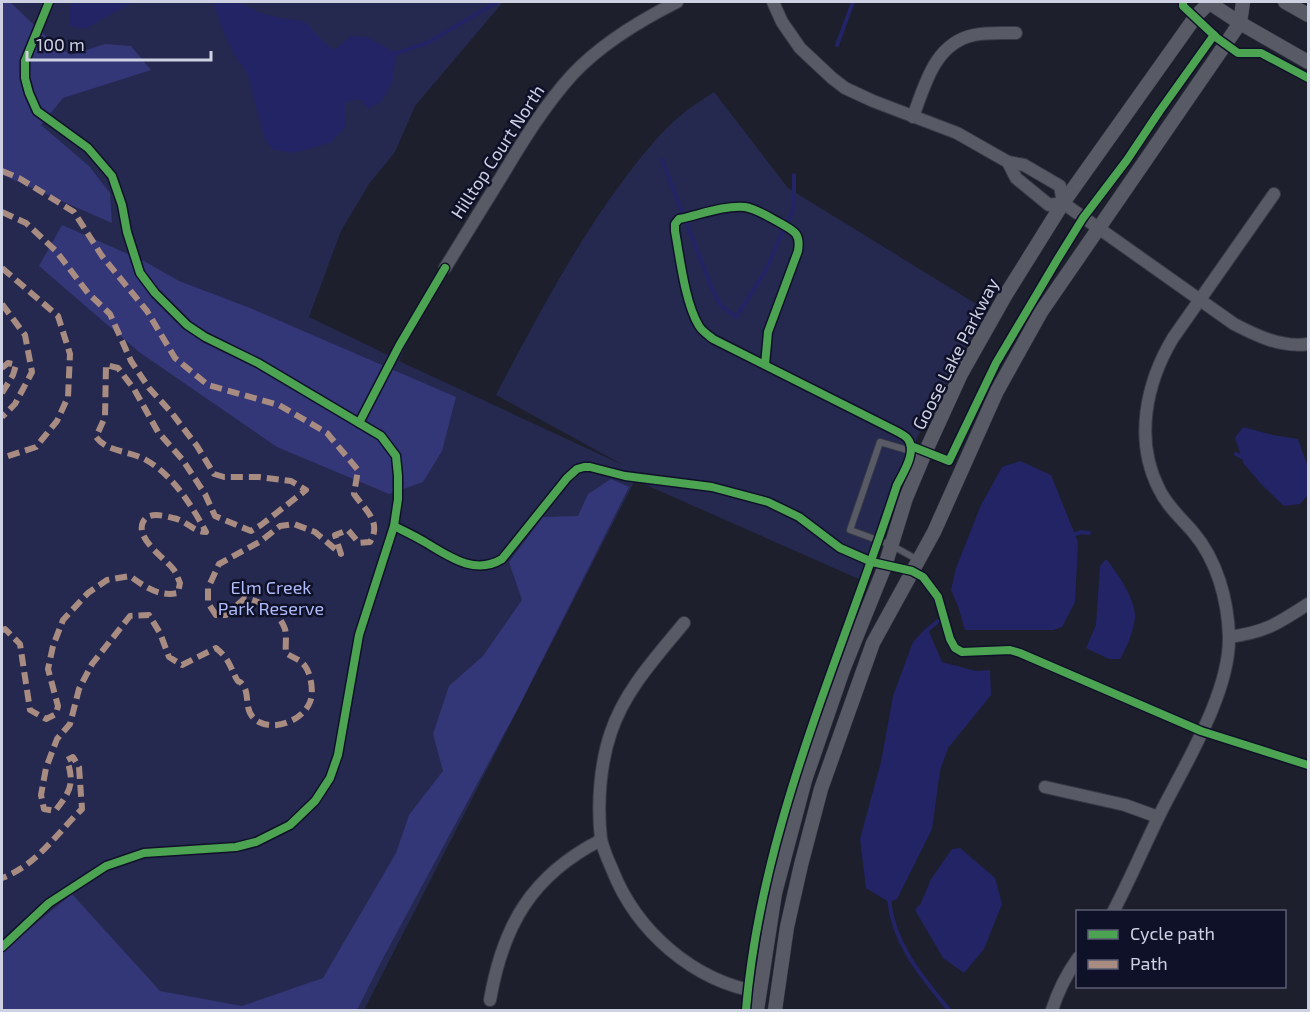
<svg xmlns="http://www.w3.org/2000/svg" width="1310" height="1012" font-family="'Exo 2',sans-serif">
<rect width="100%" height="100%" fill="#1d1f2d"/>
<!-- green -->
<path fill="#26294f" d="M2,2H412C442,4 472,2 503,2L415,106L395,152L369,184L341,231L309,317L388,355L414,312L430,289L436,291L415,325L399,361L625,466L496,395C531,328 566,262 609,200C632,168 656,135 687,110C696,104 705,98 714,92L788,188L986,310L903,464L861,580L635,480L364,1010H2Z"/>
<!-- forest -->
<g fill="#333677">
<path d="M2,2H10L54,44L71,55L105,44L131,46L151,70L63,98L41,125L89,166L110,193L112,223L2,175Z"/>
<path d="M62,225L144,261L179,281L250,308L456,397L442,451L423,482L389,494L277,447L139,352L39,266Z"/>
<path d="M611,479L629,487L517,710L382,960L357,1010H2V951L72,894L160,991L242,1006L323,978L396,853L409,815L443,771L433,734L449,686L483,656L522,600L509,562L543,517L578,516L588,494Z"/>
</g>
<!-- water -->
<g fill="#232465">
<path d="M73,2H133L85,29L70,26L69,9Z"/>
<path d="M213,2H239L261,13L280,18L304,21L327,45L335,50L351,36L367,37L396,53L393,80L382,101L368,109L360,99L345,102L346,127L330,143L292,153L272,149L265,139L247,73L233,53L220,23Z"/>
<path d="M1243,427L1273,435L1298,439L1308,467V495L1300,504L1284,506L1262,485L1244,464L1235,438Z"/>
<path d="M1020,461L1051,475L1078,542L1075,602L1062,627L1053,630H965L958,606L951,590L956,568L981,505L1002,467Z"/>
<path d="M1106,559C1117,572 1136,600 1135,618C1133,632 1127,647 1120,659H1109L1086,648L1096,625L1100,566Z"/>
<path d="M927,627L942,662L976,671L990,670L991,695L948,748L940,771L932,829L897,899L889,902L866,888L860,839L881,762L893,696L913,642Z"/>
<path d="M960,848L995,878L1002,904L984,949L964,973L943,958L915,910L921,903L931,879L952,849Z"/>
</g>
<g fill="none" stroke-linecap="round" stroke-linejoin="round">
<!-- stream -->
<g stroke="#232465" stroke-width="4">
<path d="M837,45L853,2"/>
<path d="M391,55L427,43L497,2"/>
<path d="M662,160L713,291L721,306L736,317L765,272L783,231"/>
<path d="M788,221L794,208V175"/>
<path d="M1236,454L1244,458"/>
<path d="M1072,535L1082,532L1089,533"/>
<path d="M925,632L938,621"/>
<path d="M889,899C893,944 922,977 949,1010"/>
</g>
<defs>
<path id="service" d="M918,560L891,545L850,530L880,442L924,455"/>
<g id="minor">
<path d="M773,2L782,22L800,48L832,78L845,88L873,101L957,133L1008,162L1024,165L1060,186L1063,203"/>
<path d="M913,117C925,84 935,43 974,35C987,32 1003,33 1016,33"/>
<path d="M1008,162L1016,178L1049,205L1063,203"/>
<path d="M1063,203L1234,324C1257,336 1282,348 1308,344"/>
<path d="M445,268C465,236 484,205 503,174C524,139 545,105 572,75C601,44 639,21 677,2"/>
<path d="M684,623C657,656 625,690 611,732C600,764 597,805 601,839C603,849 608,860 612,869C636,931 693,981 759,992"/>
<path d="M1229,637C1266,632 1277,624 1308,604"/>
<path d="M1045,787L1125,805L1158,817"/>
<path d="M1113,912C1130,880 1144,846 1160,814C1185,764 1230,693 1229,637C1228,600 1217,560 1193,532C1181,518 1167,506 1159,489C1134,440 1146,383 1173,338L1274,194"/>
<path d="M490,1000C503,925 532,875 601,840"/>
<path d="M1052,1010C1058,991 1066,975 1078,958"/>
</g>
<g id="tertiary">
<path d="M1208,2L1240,23L1308,62"/>
<path d="M1285,2L1308,15"/>
<path d="M757,1010L775,893L805,780L843,670L885,566L906,498L924,455L961,374L1005,296L1063,203L1196,16L1210,2"/>
<path d="M775,1010L787,927L801,865L821,789L873,643L934,532L997,391L1041,312L1240,23L1243,2"/>
</g>
</defs>
<!-- service casing -->
<use href="#service" stroke="#383a46" stroke-width="8"/>
<!-- minor casing -->
<use href="#minor" stroke="#383a46" stroke-width="14"/>
<!-- tertiary casing -->
<use href="#tertiary" stroke="#383a46" stroke-width="15"/>
<!-- service -->
<use href="#service" stroke="#585a66" stroke-width="6"/>
<!-- minor -->
<use href="#minor" stroke="#585a66" stroke-width="12"/>
<!-- tertiary -->
<use href="#tertiary" stroke="#585a66" stroke-width="14"/>
<!-- quiet -->
<g stroke="#a88b81" stroke-width="6" stroke-dasharray="12 6" stroke-linecap="butt">
<path d="M2,171L19,178L74,212L102,256L147,311L175,358L208,385L279,405L327,433L358,470L354,494C366,511 382,522 370,542L359,543L348,530L335,535L341,554L315,532L294,524L280,526L261,541L219,564L208,588V603L216,615H226L245,598C262,601 279,612 285,629C287,637 285,645 286,653C293,658 300,659 305,666C311,674 314,692 310,702C303,720 276,731 259,722C242,713 251,696 243,685C238,678 240,686 236,678C229,664 229,659 216,648L182,665L169,657L160,633L149,615L130,616L92,664L79,689L70,724L57,739L46,768L41,795L44,809L55,811C70,792 75,784 67,760L73,757L79,767L82,809C57,833 36,866 2,878"/>
<path d="M2,212L26,223L56,251L88,293L110,314L131,361L149,388L171,412L197,446L214,474L224,477H259L291,481L306,490L261,525L251,531L215,516L205,494L182,459L158,432L134,389L118,368L106,365L105,417L96,437C108,453 129,450 146,460C173,475 192,506 206,532C193,532 186,520 173,518C165,516 148,511 143,522C135,539 166,559 174,570C177,574 178,579 180,583L178,593C159,597 145,587 130,576L107,580L88,593L63,620L53,646L48,669L58,706L56,714L46,719L30,710L20,644L5,629L2,630"/>
<path d="M2,268L58,316L70,354L68,397L57,421L36,447L2,458"/>
<path d="M2,304L25,335L32,372L15,404L2,417"/>
<path d="M2,368L8,363L16,365L13,375L2,393"/>
</g>
<defs>
<g id="cycleway">
<path d="M1183,2V6L1217,38L1238,53H1261L1308,78"/>
<path d="M359,423L399,346L445,268"/>
<path d="M911,446L949,461L996,363L1057,260L1083,218L1127,160L1159,112L1214,35"/>
<path d="M394,526C406,532 417,537 428,544C451,558 476,575 502,559L567,478L577,469L584,467H590L625,476L712,487L768,502L799,517L840,548L872,562L912,571L923,577L938,597L950,639L955,648L962,652L1010,650L1020,653L1201,731L1308,765"/>
<path d="M2,947L49,903L106,866L144,853L236,847L256,842L290,825L315,801L330,778L338,755L359,635L394,526L398,499V476L396,456L381,436L258,363L205,337L187,325L155,293L140,273L127,232L122,205L112,176L88,148L37,111L29,93L25,78V61L49,2"/>
<path d="M746,1010C761,827 841,658 897,485C903,473 918,451 907,438C904,435 898,432 894,430L713,339C708,335 702,331 699,326C685,303 680,258 675,231V224L679,219C699,215 724,205 745,207C757,209 769,217 780,223C794,231 801,233 798,251L768,332L765,365"/>
</g>
</defs>
<!-- cycleway casing -->
<use href="#cycleway" stroke="#0f1129" stroke-width="11"/>
<!-- cycleway -->
<use href="#cycleway" stroke="#4ca352" stroke-width="8"/>
</g>
<g text-anchor="middle" stroke-width="5" stroke-linejoin="round" paint-order="stroke">
<!-- street labels -->
<g font-size="18" fill="#ced1e2" stroke="#0f1129">
<text transform="translate(498 152) rotate(-57)" y="6">Hilltop Court North</text>
<text transform="translate(956 354) rotate(-63)" y="6">Goose Lake Parkway</text>
</g>
<!-- park labels -->
<g font-size="18" fill="#b0bbfa" stroke="#0f1129">
<text x="271" y="594">Elm Creek<tspan x="271" dy="21">Park Reserve</tspan></text>
</g>
</g>
<!-- border -->
<rect width="1310" height="1012" fill="none" stroke="#ced1e2" stroke-width="6"/>
<!-- legend -->
<rect x="1076" y="910" width="210" height="78" fill="#0f1129" stroke="#5b5e73" stroke-width="1.5"/>
<rect x="1088" y="930" width="30" height="9" fill="#4ca352" stroke="#5b5e73" stroke-width="1.5"/>
<text x="1130" y="940" font-size="18" fill="#ced1e2">Cycle path</text>
<rect x="1088" y="960" width="30" height="9" fill="#a88b81" stroke="#5b5e73" stroke-width="1.5"/>
<text x="1130" y="970" font-size="18" fill="#ced1e2">Path</text>
<!-- scale -->
<path d="M27 51v9h184v-9" fill="none" stroke="#ced1e2" stroke-width="3"/>
<text x="36" y="51" font-size="18" fill="#ced1e2" stroke="#0f1129" stroke-width="4.5" paint-order="stroke">100 m</text>
</svg>
